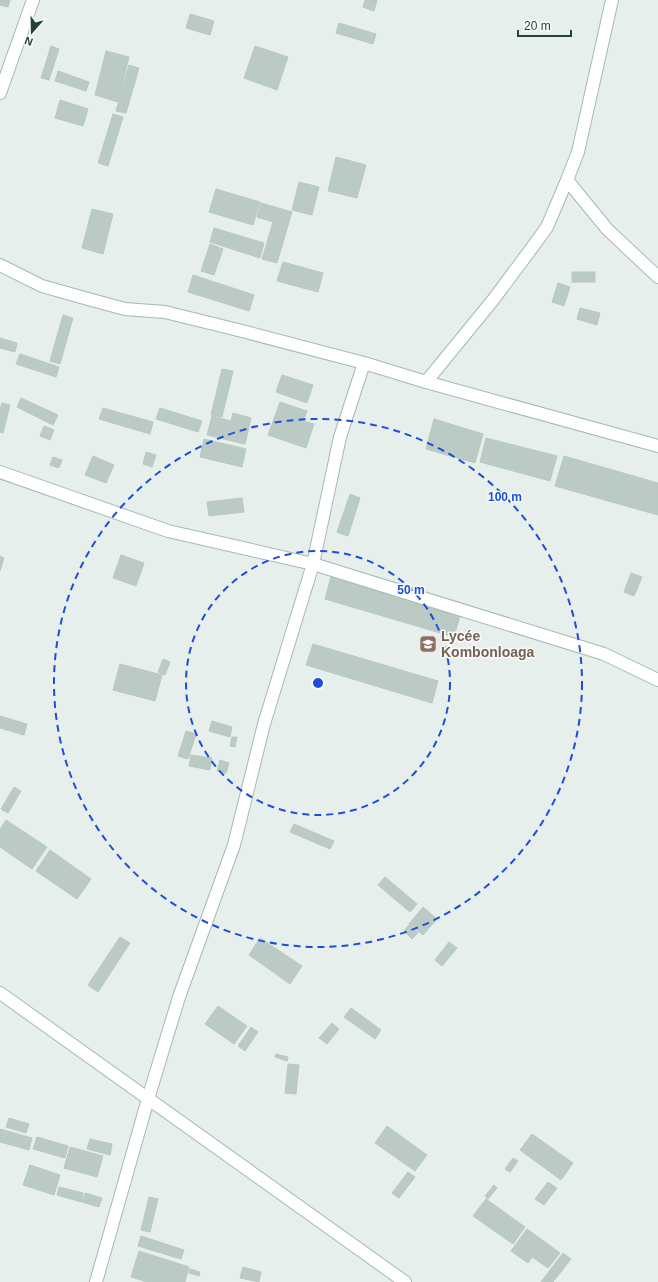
<svg xmlns="http://www.w3.org/2000/svg" width="658" height="1282" font-family="Arial,sans-serif">
<rect width="100%" height="100%" fill="#e6efeb"/>
<!-- building -->
<g fill="#bbcac4" stroke="#b8c9c2">
<path d="M0,0H10L8,7L0,5Z"/>
<path d="M365,0H377L374,11L363,7Z"/>
<path d="M190,14L214,21L210,35L186,28Z"/>
<path d="M339,23L376,34L373,44L336,33Z"/>
<path d="M51,46L59,49L49,80L41,78Z"/>
<path d="M255,46L288,57L277,90L244,78Z"/>
<path d="M106,51L129,57L118,102L95,95Z"/>
<path d="M129,65L139,68L126,113L116,111Z"/>
<path d="M58,71L89,82L86,91L55,81Z"/>
<path d="M60,100L88,109L83,126L55,118Z"/>
<path d="M113,114L123,117L108,166L98,163Z"/>
<path d="M336,157L366,165L357,198L328,191Z"/>
<path d="M299,182L319,187L312,215L292,210Z"/>
<path d="M216,189L260,202L253,225L209,212Z"/>
<path d="M261,203L292,212L277,263L262,259L273,222L257,217Z"/>
<path d="M92,209L113,214L103,254L82,248Z"/>
<path d="M214,228L264,243L260,258L210,242Z"/>
<path d="M210,244L223,249L214,275L201,271Z"/>
<path d="M283,262L323,273L318,292L277,281Z"/>
<rect x="572" y="272" width="23" height="10"/>
<path d="M193,275L254,295L249,311L188,292Z"/>
<path d="M558,283L570,287L564,306L552,302Z"/>
<path d="M580,308L600,313L597,325L577,319Z"/>
<path d="M63,315L73,318L60,364L50,361Z"/>
<path d="M0,338L17,343L15,352L0,348Z"/>
<path d="M20,354L59,367L56,377L16,364Z"/>
<path d="M222,369L233,371L222,417L211,415Z"/>
<path d="M282,375L313,385L307,403L276,392Z"/>
<path d="M21,398L58,415L53,425L17,407Z"/>
<path d="M280,402L307,411L303,421L314,424L306,448L268,435Z"/>
<path d="M2,403L10,405L3,433L0,432V410Z"/>
<path d="M103,408L153,422L150,434L99,419Z"/>
<path d="M160,408L202,421L198,432L156,419Z"/>
<path d="M233,413L251,418L245,444L207,435L212,416L231,421Z"/>
<path d="M434,419L483,434L475,463L426,449Z"/>
<path d="M44,426L54,430L50,440L40,436Z"/>
<path d="M486,438L557,456L550,481L480,462Z"/>
<path d="M204,439L246,449L242,467L200,457Z"/>
<path d="M146,452L156,455L152,467L143,464Z"/>
<path d="M93,456L114,465L106,483L85,475Z"/>
<path d="M564,456L658,483V515L555,486Z"/>
<path d="M53,457L62,460L59,468L50,465Z"/>
<path d="M350,494L360,498L348,536L337,532Z"/>
<path d="M242,498L244,512L209,516L207,502Z"/>
<path d="M121,555L144,563L136,586L113,578Z"/>
<path d="M0,556L4,558L0,571Z"/>
<path d="M631,573L642,577L634,596L624,592Z"/>
<path d="M331,577L460,616L454,637L325,599Z"/>
<path d="M313,644L438,681L432,703L306,665Z"/>
<path d="M163,659L170,662L165,675L158,672Z"/>
<path d="M120,664L162,675L155,701L113,690Z"/>
<path d="M0,716L27,724L24,735L0,728Z"/>
<path d="M212,721L232,727L230,737L209,731Z"/>
<path d="M186,731L196,734L188,759L178,756Z"/>
<path d="M232,737H237L235,747L230,746Z"/>
<path d="M191,755L212,758L210,770L189,766Z"/>
<path d="M220,760L229,763L226,773L217,771Z"/>
<path d="M14,787L21,791L8,813L1,809Z"/>
<path d="M6,820L47,847L32,869L0,847V829Z"/>
<path d="M294,824L334,841L330,849L290,832Z"/>
<path d="M50,850L91,879L77,899L36,871Z"/>
<path d="M385,877L417,904L410,912L378,885Z"/>
<path d="M423,907L437,919L423,935L409,924Z"/>
<path d="M409,925L418,933L412,939L404,931Z"/>
<path d="M120,937L130,943L98,992L88,985Z"/>
<path d="M260,938L302,966L290,984L249,955Z"/>
<path d="M449,942L457,948L442,966L435,960Z"/>
<path d="M218,1006L247,1026L234,1044L205,1024Z"/>
<path d="M351,1008L381,1030L375,1039L344,1017Z"/>
<path d="M332,1023L339,1029L327,1044L319,1038Z"/>
<path d="M251,1027L258,1032L245,1051L238,1046Z"/>
<path d="M276,1054L288,1057L287,1061L275,1057Z"/>
<path d="M288,1064L299,1065L296,1094L285,1093Z"/>
<path d="M9,1118L29,1124L26,1133L6,1127Z"/>
<path d="M387,1126L427,1155L415,1171L375,1143Z"/>
<path d="M0,1129L32,1138L29,1150L0,1142Z"/>
<path d="M532,1134L573,1163L561,1180L520,1150Z"/>
<path d="M37,1137L68,1146L65,1158L33,1149Z"/>
<path d="M90,1139L112,1144L110,1155L87,1149Z"/>
<path d="M70,1147L103,1156L97,1177L64,1168Z"/>
<path d="M513,1158L518,1161L510,1172L505,1169Z"/>
<path d="M30,1165L60,1175L54,1195L23,1185Z"/>
<path d="M408,1172L415,1177L399,1198L392,1193Z"/>
<path d="M548,1182L557,1188L544,1205L535,1199Z"/>
<path d="M494,1185L497,1188L488,1199L485,1196Z"/>
<path d="M59,1187L83,1193L81,1202L57,1195Z"/>
<path d="M85,1193L102,1198L99,1207L82,1202Z"/>
<path d="M149,1197L158,1199L150,1232L141,1230Z"/>
<path d="M486,1199L525,1227L513,1244L473,1216Z"/>
<path d="M527,1229L560,1253L548,1268L532,1257L528,1263L511,1251Z"/>
<path d="M141,1236L184,1250L181,1259L138,1246Z"/>
<path d="M139,1251L189,1267L185,1282H147L131,1277Z"/>
<path d="M563,1253L571,1259L553,1282H541Z"/>
<path d="M243,1267L261,1272L259,1282L240,1278Z"/>
<path d="M190,1269L200,1272L199,1276L189,1273Z"/>
</g>
<g fill="none" stroke-linecap="round" stroke-linejoin="round">
<defs>
<g id="minor">
<path d="M0,93L33,0"/>
<path d="M567,180L607,229L658,277"/>
<path d="M0,265L42,286L88,299L125,309L165,312L242,331L364,363L426,382L658,446"/>
<path d="M426,382L493,300L531,249L547,227L567,180L578,152L612,0"/>
<path d="M0,472L168,531L313,564L604,654L658,680"/>
<path d="M0,993L405,1282"/>
<path d="M96,1282L148,1099L179,997L234,845L264,724L313,564L340,437L364,363"/>
</g>
</defs>
<!-- minor casing -->
<use href="#minor" stroke="#a8b8b2" stroke-width="14"/>
<!-- minor -->
<use href="#minor" stroke="#fff" stroke-width="12"/>
</g>
<!-- distance rings -->
<g fill="none" stroke="#1d4ed8" stroke-width="2" stroke-dasharray="7 5">
<circle cx="318" cy="683" r="132"/>
<circle cx="318" cy="683" r="264"/>
</g>
<!-- icons -->
<defs>
<symbol id="school-square" viewBox="-11 -11 22 22"><rect x="-9" y="-9" width="18" height="18" rx="4" fill="#8d6e63" stroke="#f7fbf9"/><path d="M0-5L7-2L0 1L-7-2ZM-4 1L0 2.5L4 1V4Q0 6-4 4Z" fill="#fff"/></symbol>
</defs>
<g fill-rule="evenodd">
<use href="#school-square" x="418" y="634" width="20" height="20"/>
</g>
<g text-anchor="middle" stroke-width="3" stroke-linejoin="round" paint-order="stroke">
<!-- education labels -->
<g font-size="14" font-weight="bold" fill="#785e54" stroke="#f7fbf9" text-anchor="start">
<text x="441" y="641">Lycée<tspan x="441" dy="16">Kombonloaga</tspan></text>
</g>
</g>
<circle cx="318" cy="683" r="6" fill="#1d4ed8" stroke="#f7fbf9" stroke-width="2"/>
<g font-size="12" text-anchor="middle" font-weight="bold" fill="#1d4ed8" stroke="#f7fbf9" stroke-width="3" stroke-linejoin="round" paint-order="stroke">
<text x="505" y="501">100 m</text>
<text x="411" y="594">50 m</text>
</g>
<!-- north arrow -->
<g transform="translate(32 32) rotate(200)" stroke="#f7fbf9" stroke-width="3" paint-order="stroke">
<path d="M0-3L7 15L0 10L-7 15Z" fill="#24423a"/>
<text y="-6" font-size="11" font-weight="bold" text-anchor="middle" fill="#24423a">N</text>
</g>
<!-- scale -->
<path d="M518 30v6h53v-6" fill="none" stroke="#24423a" stroke-width="2"/>
<text x="524" y="30" font-size="12" fill="#24423a" stroke="#f7fbf9" stroke-width="3" paint-order="stroke">20 m</text>
</svg>
